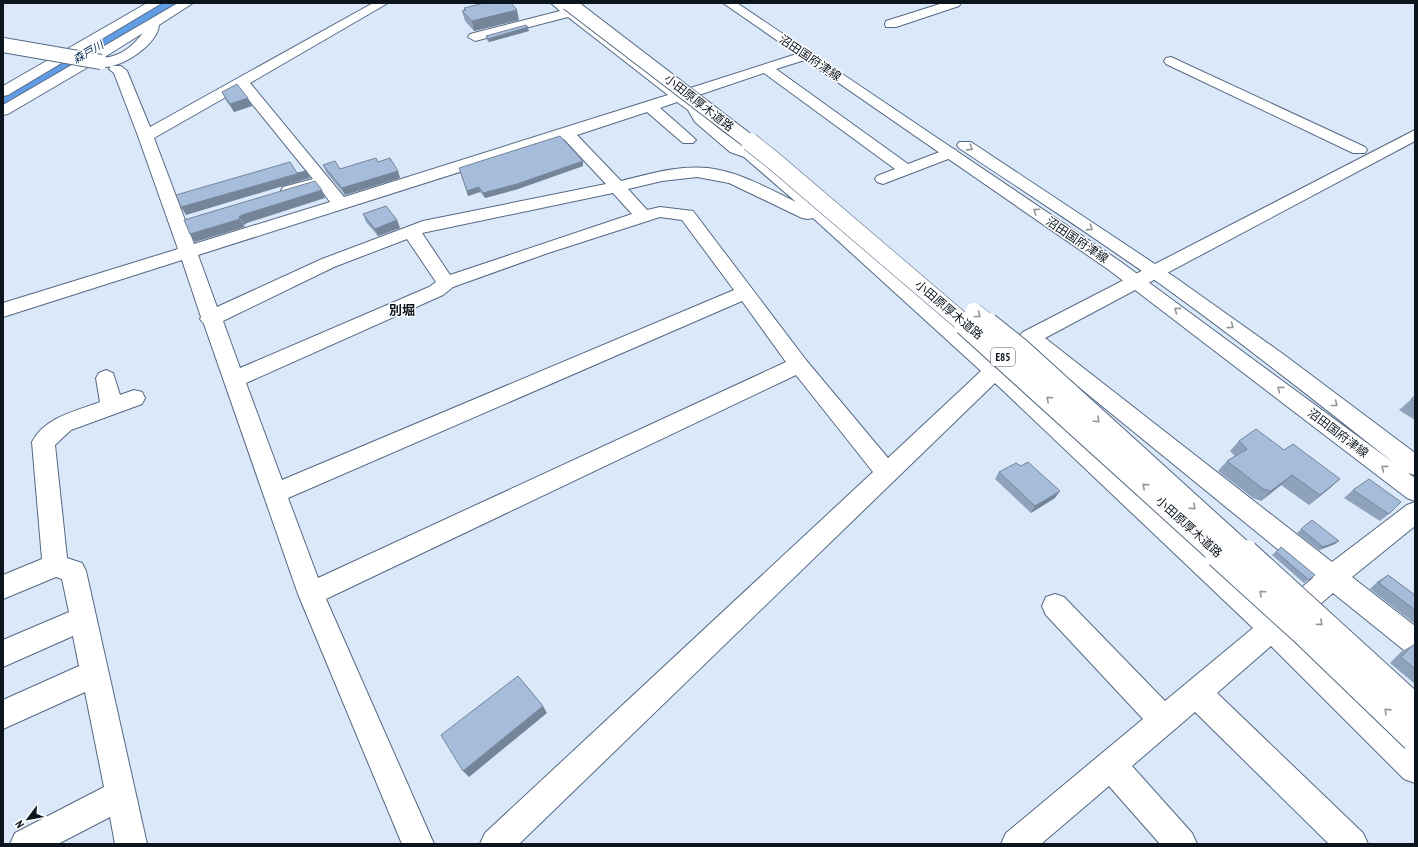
<svg xmlns="http://www.w3.org/2000/svg" width="1418" height="847" font-family="'PT Sans Narrow','Noto Sans JP',sans-serif">
<rect width="100%" height="100%" fill="#dae8fa"/>
<g fill="none" stroke-linecap="round" stroke-linejoin="round">
<!-- river -->
<path fill="#619de5" fill-rule="evenodd" d="M159,3H184L181,7L12,106L3,108V91Z"/>
<defs>
<g id="minor">
<path d="M147,3H162L8,95L3,96V86Z"/>
<path d="M178,3H193L159,25C158,47 107,78 95,63L8,114L3,115V105ZM143,33C132,47 121,56 103,58Z"/>
<path d="M373,3H388L250,83L344,197L668,95L568,17L475,41L468,37L470,34L560,11L551,3H565L681,91L806,51L811,52L813,55L811,58L776,69L908,164L950,148L956,150L958,153L956,156L883,184L877,182L875,179L877,176L895,169L764,73L690,98C699,105 699,108 706,117C717,129 740,145 756,151L994,359L1023,332L1415,130V141L1045,338L1332,562L1407,505L1415,502V526L1352,577L1415,626V655L1405,651L1333,593L1291,629L1415,747V783L1404,779L1271,646L1217,693L1363,833L1368,844H1329L1195,712L1132,766L1192,833L1197,844H1160L1109,786L1041,844H1001L1006,833L1143,719L1046,615L1042,606L1046,597L1055,594L1064,597L1165,701L1253,628L995,383L519,844H480L485,833L873,472L796,375L326,599L434,844H402L298,594L204,324L200,319L201,317L182,260L3,317V303L178,249L138,136L114,73L109,69L111,66H121L127,71L150,127ZM240,89L313,179L283,187L281,191L283,195L289,196L319,187L330,202L194,244L154,138ZM677,102L688,110L695,122L730,152L744,157L796,202C767,188 740,172 708,168C678,165 649,174 621,181L577,135L647,112L683,143H693L696,140L693,137L660,108ZM564,139L606,184L423,221L322,259L217,307L198,255ZM697,177L729,183L802,218L808,219L813,218L981,371L888,458L806,360L693,211L660,207L647,210L628,189L662,181ZM613,193L632,214L450,275L422,233ZM660,217L682,220L734,290L282,480L246,383L443,295L453,287L548,253ZM407,239L436,282L429,287L240,368L223,321L334,267ZM742,301L786,362L318,578L288,498ZM1031,348L1313,578L1273,611L1008,370Z"/>
<path d="M943,3H961L959,6L896,27H886L885,24L886,21Z"/>
<path d="M1171,57L1365,147L1367,150L1365,153H1353L1166,64L1164,61L1166,58Z"/>
<path d="M106,370L113,373L120,395L134,390L142,392L145,398L142,404L71,430L55,445L67,558L82,563L86,571L147,844H115L110,817L58,844H10L15,833L104,787L85,692L3,729V700L79,666L73,636L3,667V640L69,612L62,579L56,577L3,599V575L42,559L32,442C45,417 76,411 100,402L96,378L99,373Z"/>
</g>
<path id="major" d="M723,3H737L1121,262L1394,463C1318,403 1242,343 1163,286C1096,238 1028,194 959,148L957,145L959,142H971L1176,278L1283,354L1415,453V475L1408,473L1415,478V501L1407,498L1109,270Z"/>
</defs>
<!-- minor casing -->
<use href="#minor" stroke="#546983" stroke-width="2"/>
<!-- major casing -->
<use href="#major" stroke="#546983" stroke-width="2"/>
<!-- minor -->
<use href="#minor" fill="#fff" fill-rule="evenodd"/>
<!-- major -->
<use href="#major" fill="#fff" fill-rule="evenodd"/>
<defs>
<path id="minor-bridge" d="M3,45L101,62"/>
<path id="highway-bridge-far3" d="M568,3L751,143"/>
<g id="highway-bridge-far2">
<path d="M750,142L774,161L966,325"/>
<path d="M974,312L990,325"/>
</g>
<g id="highway-bridge-far1">
<path d="M965,324L1220,555"/>
<path d="M988,324L1018,348L1246,555"/>
</g>
<g id="highway-bridge">
<path d="M1219,554L1305,632L1415,738"/>
<path d="M1245,554L1415,709"/>
</g>
</defs>
<!-- minor-bridge casing -->
<use href="#minor-bridge" stroke="#546983" stroke-width="16" stroke-linecap="butt"/>
<!-- highway-bridge-far3 casing -->
<use href="#highway-bridge-far3" stroke="#546983" stroke-width="16" stroke-linecap="butt"/>
<!-- highway-bridge-far2 casing -->
<use href="#highway-bridge-far2" stroke="#546983" stroke-width="19" stroke-linecap="butt"/>
<!-- highway-bridge-far1 casing -->
<use href="#highway-bridge-far1" stroke="#546983" stroke-width="24" stroke-linecap="butt"/>
<!-- highway-bridge casing -->
<use href="#highway-bridge" stroke="#546983" stroke-width="30" stroke-linecap="butt"/>
<!-- minor-bridge -->
<use href="#minor-bridge" stroke="#fff" stroke-width="14"/>
<!-- highway-bridge-far3 -->
<use href="#highway-bridge-far3" stroke="#fff" stroke-width="14"/>
<!-- highway-bridge-far2 -->
<use href="#highway-bridge-far2" stroke="#fff" stroke-width="18"/>
<!-- highway-bridge-far1 -->
<use href="#highway-bridge-far1" stroke="#fff" stroke-width="22"/>
<!-- highway-bridge -->
<use href="#highway-bridge" stroke="#fff" stroke-width="28"/>
</g>
<!-- wall -->
<g fill="#8ea3bb">
<path d="M464,8L519,20L474,31L465,21L462,11H464Z"/>
<path d="M529,31L489,42L487,40L486,36Z"/>
<path d="M222,92L252,106L234,112L225,99Z"/>
<path d="M378,162L398,171L400,178L345,195L326,172L323,165L340,169Z"/>
<path d="M583,166L518,189L485,198L480,192L468,196L459,168Z"/>
<path d="M363,214L397,220L400,228L378,236L366,222Z"/>
<path d="M1415,396V420L1399,410Z"/>
<path d="M1239,441L1284,450L1340,479L1309,505L1281,485L1261,501L1253,498L1218,471L1227,461L1235,456L1230,451Z"/>
<path d="M999,472L1055,498L1031,513L995,479Z"/>
<path d="M1353,490L1389,514L1380,521L1344,498Z"/>
<path d="M1312,520L1335,544L1319,550L1297,533Z"/>
<path d="M1281,547L1315,575L1304,583L1272,555Z"/>
<path d="M1388,575L1415,595V624L1370,589L1378,581Z"/>
<path d="M1413,645L1415,646V684L1390,663L1402,651Z"/>
</g>
<!-- shaded-wall -->
<g fill="#748499">
<path d="M517,10L519,20L474,31L472,21Z"/>
<path d="M528,27L529,31L489,42L488,39Z"/>
<path d="M248,98L252,106L234,112L230,104Z"/>
<path d="M583,161V166L518,189L485,198L483,193Z"/>
<path d="M307,171L310,178L186,215L181,207Z"/>
<path d="M398,171L400,178L345,195L342,188Z"/>
<path d="M479,187L480,192L468,196L467,191Z"/>
<path d="M322,190L325,198L247,223L244,225L239,217L242,215Z"/>
<path d="M240,219L245,227L195,242L190,234Z"/>
<path d="M397,220L400,228L378,236L375,229Z"/>
<path d="M1292,475L1281,485L1261,501L1271,491Z"/>
<path d="M1340,479L1329,489L1309,505L1320,495Z"/>
<path d="M1060,491L1055,498L1031,513L1035,506Z"/>
<path d="M1339,541L1335,544L1319,550L1323,547Z"/>
<path d="M543,706L547,713L469,777L463,771Z"/>
</g>
<!-- building -->
<g fill="#a5bdda" stroke="#748499">
<path d="M484,3H511L517,10L472,21L462,11L466,10L464,8Z"/>
<path d="M526,25L528,27L488,39L486,36Z"/>
<path d="M237,84L248,98L230,104L222,92Z"/>
<path d="M560,136L583,161L517,184L483,193L479,187L467,191L459,168Z"/>
<path d="M376,158L378,162L390,158L398,171L342,188L323,165L335,161L340,169Z"/>
<path d="M290,162L297,173L307,171L181,207L176,195Z"/>
<path d="M315,181L322,190L242,215L239,217L240,219L190,234L184,220Z"/>
<path d="M386,206L397,220L375,229L363,214Z"/>
<path d="M1415,396V401L1411,399Z"/>
<path d="M1256,429L1284,450L1293,444L1340,479L1320,495L1292,475L1271,491L1263,489L1227,461L1247,449L1239,441Z"/>
<path d="M1028,462L1060,491L1035,506L999,472L1016,463L1021,466Z"/>
<path d="M1369,479L1401,502L1389,514L1353,490Z"/>
<path d="M1312,520L1339,541L1323,547L1301,529Z"/>
<path d="M1281,547L1315,575L1309,580L1276,552Z"/>
<path d="M1388,575L1415,595V610L1379,583Z"/>
<path d="M1413,645L1415,646V669L1401,657Z"/>
<path d="M518,676L543,706L463,771L441,735Z"/>
</g>
<!-- one-way arrows -->
<defs><path id="oneway-chevron" d="M-2-3.5L2.5 0L-2 3.5" fill="none" stroke-width="1.6" stroke-linecap="round" stroke-linejoin="round"/></defs>
<g stroke="#92959a">
<use href="#oneway-chevron" transform="translate(970 148) rotate(33)"/>
<use href="#oneway-chevron" transform="translate(1036 211) rotate(-146)"/>
<use href="#oneway-chevron" transform="translate(1090 228) rotate(33)"/>
<use href="#oneway-chevron" transform="translate(1177 310) rotate(-143)"/>
<use href="#oneway-chevron" transform="translate(978 315) rotate(39)"/>
<use href="#oneway-chevron" transform="translate(1231 326) rotate(36)"/>
<use href="#oneway-chevron" transform="translate(1280 389) rotate(-143)"/>
<use href="#oneway-chevron" transform="translate(1049 399) rotate(-138)"/>
<use href="#oneway-chevron" transform="translate(1335 404) rotate(38)"/>
<use href="#oneway-chevron" transform="translate(1097 420) rotate(42)"/>
<use href="#oneway-chevron" transform="translate(1384 468) rotate(-143)"/>
<use href="#oneway-chevron" transform="translate(1145 486) rotate(-138)"/>
<use href="#oneway-chevron" transform="translate(1193 507) rotate(42)"/>
<use href="#oneway-chevron" transform="translate(1262 593) rotate(-138)"/>
<use href="#oneway-chevron" transform="translate(1320 623) rotate(42)"/>
<use href="#oneway-chevron" transform="translate(1387 711) rotate(-136)"/>
</g>
<g text-anchor="middle" stroke-width="3" stroke-linejoin="round" paint-order="stroke">
<!-- far-water labels -->
<g font-size="11" font-style="italic" fill="#002855" stroke="#fff">
<text transform="translate(88 52) rotate(-30)" y="4">森戸川</text>
</g>
<!-- shield labels -->
<rect fill="#fff" stroke="#555a62" stroke-width="1" x="991" y="348" width="24" height="18" rx="3"/>
<g font-size="11" font-weight="bold" fill="#0c141e">
<text x="1003" y="361">E85</text>
</g>
<!-- street labels -->
<g font-size="12" fill="#0c141e" stroke="#fff">
<text transform="translate(810 58) rotate(34)" y="4">沼田国府津線</text>
<text transform="translate(699 103) rotate(38)" y="4">小田原厚木道路</text>
<text transform="translate(1077 240) rotate(34)" y="4">沼田国府津線</text>
<text transform="translate(949 310) rotate(40)" y="4">小田原厚木道路</text>
<text transform="translate(1338 433) rotate(37)" y="4">沼田国府津線</text>
<text transform="translate(1189 527) rotate(42)" y="4">小田原厚木道路</text>
</g>
<!-- neighbourhood labels -->
<g font-size="13" font-weight="bold" fill="#0c141e" stroke="#fff">
<text x="402" y="315">別堀</text>
</g>
</g>
<!-- border -->
<rect width="1418" height="847" fill="none" stroke="#0c141e" stroke-width="8"/>
<!-- north arrow -->
<g transform="translate(28 819) rotate(238)" stroke="#ffffff" stroke-width="3" paint-order="stroke">
<path d="M0-3L7 15L0 10L-7 15Z" fill="#0c141e"/>
<text y="-6" font-size="11" font-weight="bold" text-anchor="middle" fill="#0c141e">N</text>
</g>
</svg>
